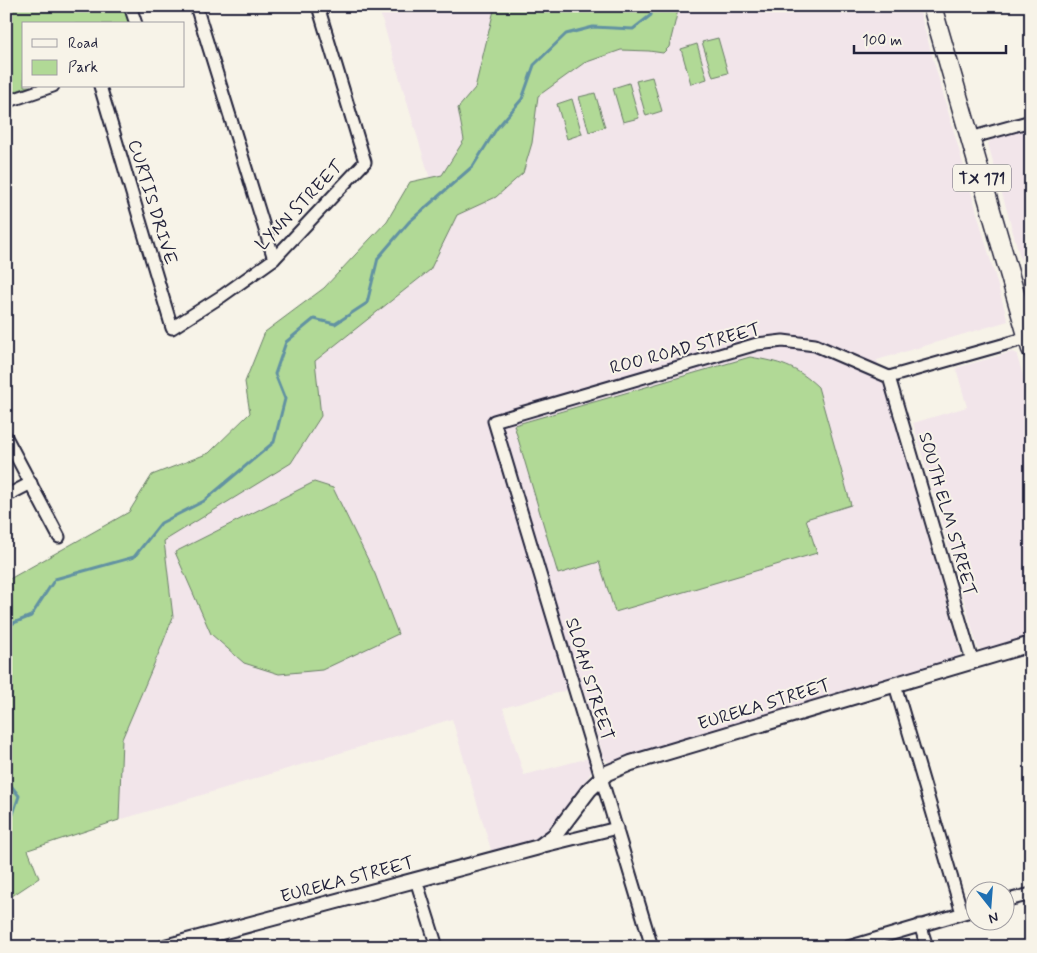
<svg xmlns="http://www.w3.org/2000/svg" width="1037" height="953" font-family="Mynerve,sans-serif">
<rect width="100%" height="100%" fill="#f7f3e8"/>
<filter id="ink" filterUnits="userSpaceOnUse"><feTurbulence type="fractalNoise" baseFrequency=".02" numOctaves="2"/><feDisplacementMap in="SourceGraphic" scale="10" xChannelSelector="R" yChannelSelector="G"/><feConvolveMatrix kernelMatrix="1 2 1 2 8 2 1 2 1" color-interpolation-filters="sRGB"/></filter>
<g filter="url(#ink)">
<!-- built -->
<g fill="#f2e5ea">
<path d="M378,6H918L1008,321L877,360L960,649V655L956,659L611,763L606,761L604,759L582,686L503,708L524,775L589,758L592,771L586,780L556,820L546,831L536,838L519,845L492,853L452,719L119,820L122,739L160,650L173,617L164,541L285,399L431,182Z"/>
<path d="M1031,128V296L988,144L992,139Z"/>
<path d="M1012,352L1017,354V356L1031,401V636L983,650L978,648L977,645L913,423L967,407L956,368Z"/>
</g>
<!-- green -->
<g fill="#b1d996" stroke="#6a7e68">
<path d="M6,6H125L130,24H24V86H31L6,94Z"/>
<path d="M495,6H679L669,47L663,53L649,51L621,50L584,63L538,96L532,143L523,173L496,197L457,215L430,270L315,361L321,416L291,463L164,541L173,617L160,650L122,739L119,820L28,850L39,878L6,900V581L129,512L152,475L209,453L250,413L245,382L265,332L324,288L387,221L410,182L442,175L464,140L458,108L475,88Z"/>
<path d="M718,38L728,73L713,77L702,42Z"/>
<path d="M697,44L707,79L691,84L681,49Z"/>
<path d="M652,77L662,111L646,116L636,81Z"/>
<path d="M629,83L639,118L623,122L613,88Z"/>
<path d="M595,93L605,127L589,132L579,97Z"/>
<path d="M572,99L582,134L567,139L557,104Z"/>
<path d="M750,357C779,362 796,366 818,387L851,505L806,519L817,553L615,612L599,562L558,574L514,425Z"/>
<path d="M314,482L333,488L375,574L398,634L322,670L279,674L244,663L211,634L175,552Z"/>
</g>
<g fill="none" stroke-linecap="round" stroke-linejoin="round">
<!-- stream -->
<g stroke="#6292a2" stroke-width="3">
<path d="M6,626L31,616L55,579L134,557L161,523L204,501L274,442L285,399L275,374L286,342L314,319L335,324L367,303L378,258L409,222L473,166L497,128L522,99L534,65L566,34L593,27L633,29L651,15V6"/>
<path d="M6,783H9L19,796L8,829L6,844"/>
</g>
<defs>
<g id="minor">
<path d="M130,6L136,24"/>
<path d="M196,6L274,259"/>
<path d="M100,86L172,328L222,296L274,259L365,162L318,6"/>
<path d="M6,102L53,86"/>
<path d="M970,138L1031,121"/>
<path d="M889,377L972,661"/>
<path d="M6,437L59,537"/>
<path d="M6,496L31,483"/>
<path d="M895,685L962,913"/>
<path d="M540,847L617,828"/>
<path d="M416,880L437,947"/>
<path d="M1004,901L1031,894"/>
<path d="M920,925L927,947"/>
<path d="M652,947L494,421L757,344L783,341L815,345L889,377L1027,338"/>
<path d="M848,947L974,910"/>
</g>
<path id="tertiary" d="M165,947L539,847L555,835L589,790L607,773L631,763L1031,644"/>
<path id="primary" d="M932,6L1031,349"/>
</defs>
<!-- minor casing -->
<use href="#minor" stroke="#22223b" stroke-width="15"/>
<!-- tertiary casing -->
<use href="#tertiary" stroke="#22223b" stroke-width="18"/>
<!-- primary casing -->
<use href="#primary" stroke="#22223b" stroke-width="21"/>
<!-- minor -->
<use href="#minor" stroke="#f7f3e8" stroke-width="11"/>
<!-- tertiary -->
<use href="#tertiary" stroke="#f7f3e8" stroke-width="14"/>
<!-- primary -->
<use href="#primary" stroke="#f7f3e8" stroke-width="18"/>
</g>
</g>
<g text-anchor="middle" stroke-width="4" stroke-linejoin="round" paint-order="stroke">
<!-- shield labels -->
<rect fill="#f7f3e8" stroke="#62616f" stroke-width="1" x="953" y="164.5" width="58" height="27" rx="4"/>
<g font-size="16" font-weight="bold" fill="#22223b">
<text x="982" y="184">TX 171</text>
</g>
<!-- street labels -->
<g font-size="18" fill="#22223b" stroke="#f7f3e8">
<text transform="translate(153 202) rotate(73)" y="6">CURTIS DRIVE</text>
<text transform="translate(299 205) rotate(-46)" y="6">LYNN STREET</text>
<text transform="translate(685 348) rotate(-15)" y="6">ROO ROAD STREET</text>
<text transform="translate(948 514) rotate(74)" y="6">SOUTH ELM STREET</text>
<text transform="translate(590 679) rotate(73)" y="6">SLOAN STREET</text>
<text transform="translate(764 704) rotate(-17)" y="6">EUREKA STREET</text>
<text transform="translate(347 879) rotate(-15)" y="6">EUREKA STREET</text>
</g>
</g>
<!-- margin -->
<rect width="1037" height="953" fill="none" stroke="#f7f3e8" stroke-width="25"/>
<rect x="12" y="12" width="1012" height="928" fill="none" stroke="#22223b" stroke-width="2" filter="url(#ink)"/>
<!-- legend -->
<rect x="22" y="22" width="162" height="65" fill="#f7f3e8" stroke="#a29fa3"/>
<rect x="32" y="39" width="25" height="8" fill="#f7f3e8" stroke="#a29fa3"/>
<text x="68" y="48" font-size="15" fill="#22223b">Road</text>
<rect x="32" y="60" width="25" height="15" fill="#b1d996" stroke="#a29fa3"/>
<text x="68" y="72" font-size="15" fill="#22223b">Park</text>
<!-- north arrow -->
<g transform="translate(990 906) rotate(163)"><circle r="24" fill="#f7f3e8" stroke="#a29fa3"/>
<path d="M0-4L9 19L0 12L-9 19Z" fill="#1f6fb2"/>
<text y="-8" font-size="14" font-weight="bold" text-anchor="middle" fill="#22223b">N</text>
</g>
<!-- scale -->
<path d="M854 45v8h152v-8" fill="none" stroke="#22223b" stroke-width="2.5"/>
<text x="862" y="45" font-size="15" fill="#22223b" stroke="#f7f3e8" stroke-width="4" paint-order="stroke">100 m</text>
</svg>
